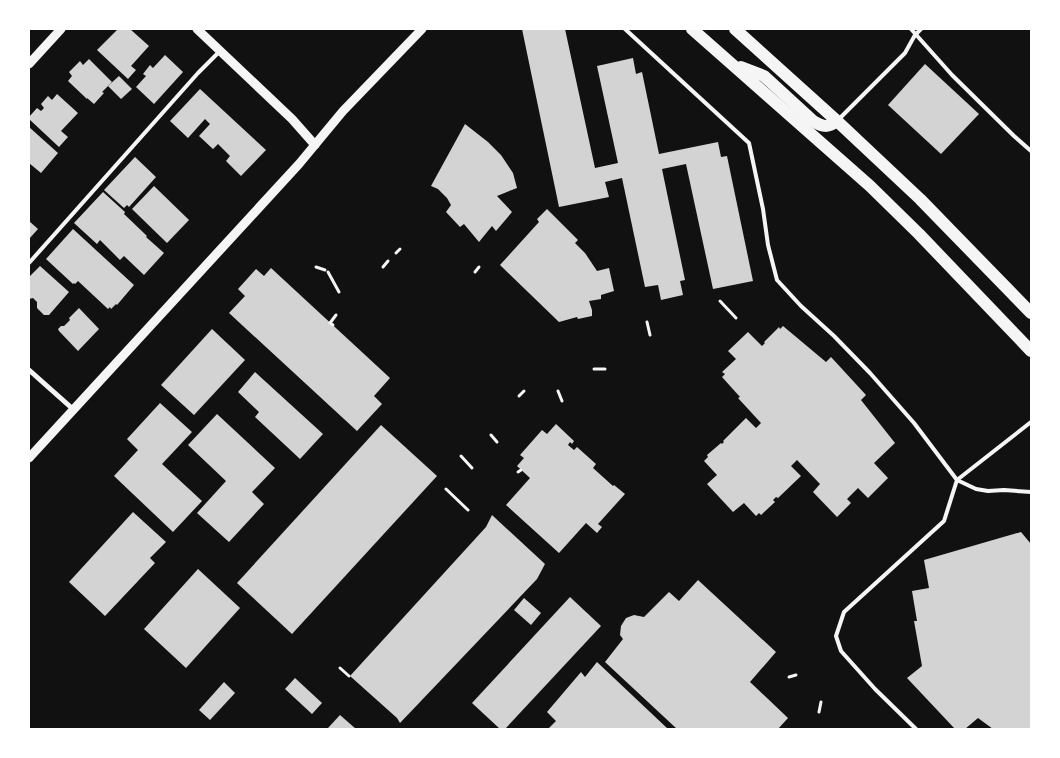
<svg xmlns="http://www.w3.org/2000/svg" width="1060" height="758" font-family="Montserrat,sans-serif">
<rect width="100%" height="100%" fill="#111"/>
<!-- building -->
<g fill="#d3d3d3">
<path d="M118,29H130L149,46L131,66L136,70L128,79L97,50Z"/>
<path d="M522,29H565L595,168L618,163L597,66L633,58L636,74L642,72L659,154L718,142L721,157L727,156L753,281L713,289L686,164L662,169L685,280L680,281L683,295L661,300L658,285L645,287L622,178L605,182L609,197L559,207Z"/>
<path d="M165,55L183,72L154,104L136,87L146,76L143,74L150,65L153,68Z"/>
<path d="M89,59L112,82L102,92L104,93L94,104L87,98V99L68,81L72,76L69,72L80,61L83,65Z"/>
<path d="M925,64L979,114L941,154L888,105Z"/>
<path d="M119,76L132,89L121,99L108,86Z"/>
<path d="M200,89L266,150L241,176L226,161L230,156L218,144L213,149L199,136L210,124L205,119L188,138L170,121Z"/>
<path d="M57,94L78,113L61,131L68,137L59,147L29,119V117L37,108L41,111L44,108L41,104L48,96L52,100Z"/>
<path d="M465,124L488,142L501,155L513,173L517,188L497,196L512,212L496,231L492,226L479,242L464,224L460,227L446,212L451,205L447,198L438,189L431,186Z"/>
<path d="M29,127L58,153L41,173L29,163Z"/>
<path d="M135,157L156,177L129,207L127,205L124,208L104,190Z"/>
<path d="M154,186L189,220L167,243L132,209Z"/>
<path d="M103,192L125,212L124,214L147,236L146,237L164,253L144,275L124,256L120,260L100,240L97,244L74,223Z"/>
<path d="M547,209L578,240L575,243L585,253L597,271L609,268L614,291L601,295V299L589,301L592,310V316L578,319L577,317L559,322L500,265L539,222L537,219Z"/>
<path d="M29,221L38,229L29,239Z"/>
<path d="M73,229L134,285L117,305L116,304L111,309L110,307L108,309L78,281L75,284L74,283L73,284L46,259Z"/>
<path d="M40,266L69,292L49,315H44L37,308V302L33,298L29,299V277Z"/>
<path d="M271,268L390,378L374,396L382,404L357,431L229,313L245,296L238,289L256,269L264,276Z"/>
<path d="M79,308L99,329L78,351L59,331L58,329L61,326H64L70,320L69,318Z"/>
<path d="M783,326L826,362L831,357L866,395L861,400L895,443L874,463L888,478L868,498L858,488L847,499L851,503L837,517L813,492L820,484L797,460L791,466L801,476L778,498L776,497L773,500L775,502L761,515L759,513L756,516L744,503L733,512L707,484L717,475L704,461L708,457L707,455L721,443L722,444L724,442L723,441L746,418L756,428L761,423L738,398L740,397L722,377L725,374L722,372L736,359L728,351L748,332L762,346L765,343L764,342L779,327L780,329Z"/>
<path d="M212,329L245,360L194,415L161,385Z"/>
<path d="M255,372L323,434L300,459L255,417L259,412L238,392Z"/>
<path d="M160,403L192,432L162,464L202,501L173,532L114,476L138,450L127,439Z"/>
<path d="M217,414L275,468L252,492L264,504L229,542L197,513L226,481L188,445Z"/>
<path d="M556,424L574,441L572,444L570,442L568,445L574,450L577,447L596,464L593,468L613,486L614,485L625,494L598,524L602,527L597,533L586,523L559,553L506,505L530,478L517,466L524,458L520,455L542,430L547,434Z"/>
<path d="M381,425L437,476L292,634L237,583Z"/>
<path d="M133,512L166,542L150,558L155,563L105,616L69,582Z"/>
<path d="M492,515L545,564L537,579L400,723L397,718L350,676L486,527Z"/>
<path d="M1021,532L1031,544V729H993L978,718L965,729H955L907,678L922,666L914,621H917L912,591L929,588L924,560Z"/>
<path d="M198,569L240,608L186,668L144,629Z"/>
<path d="M698,580L776,652L750,682L788,718L778,729H677L605,662L623,639L620,635L621,626L626,618L634,615L644,617L669,592L679,601Z"/>
<path d="M570,597L601,626L505,729H500L472,703Z"/>
<path d="M524,598L541,613L531,625L514,610Z"/>
<path d="M597,662L668,729H548L556,721L547,712L581,672L585,677Z"/>
<path d="M295,678L322,703L312,714L285,689Z"/>
<path d="M224,682L235,693L210,720L199,710Z"/>
<path d="M340,715L356,729H329L328,728Z"/>
</g>
<g fill="none" stroke-linecap="round" stroke-linejoin="round">
<!-- path -->
<g stroke="#f5f5f5" stroke-width="3">
<path d="M396,253L400,249"/>
<path d="M316,267L325,270"/>
<path d="M383,267L388,261"/>
<path d="M328,272L339,292"/>
<path d="M475,272L479,267"/>
<path d="M720,301L736,318"/>
<path d="M647,322L650,335"/>
<path d="M333,325L330,323L336,315"/>
<path d="M594,369H605"/>
<path d="M558,391L562,401"/>
<path d="M519,396L524,391"/>
<path d="M491,435L497,442"/>
<path d="M461,456L472,468"/>
<path d="M518,472L521,470"/>
<path d="M446,489L468,510"/>
<path d="M340,668L349,676"/>
<path d="M789,677L796,675"/>
<path d="M819,712L821,702"/>
</g>
<!-- service -->
<g stroke="#f5f5f5" stroke-width="4">
<path d="M625,29L749,143L763,209L768,245L777,280L801,306L834,336L870,373L914,423L957,480L1031,422"/>
<path d="M911,29L952,75L1014,136L1031,151"/>
<path d="M839,119L905,53L915,35L921,29"/>
<path d="M29,263L198,73L220,51"/>
<path d="M916,729L875,689L841,651L836,636L844,612L944,521L957,480L976,489L988,491L1004,490L1031,492"/>
</g>
<!-- minor -->
<path stroke="#f5f5f5" stroke-width="5" d="M29,370L74,410"/>
<!-- tertiary -->
<g stroke="#f5f5f5" stroke-width="9">
<path d="M197,29L292,119L315,145"/>
<path d="M29,64L61,29"/>
<path d="M29,458L299,164L343,111L422,29"/>
</g>
<!-- primary -->
<g stroke="#f5f5f5" stroke-width="12">
<path d="M692,29L870,186L919,234L1031,351"/>
<path d="M735,29L837,121L920,199L1031,313"/>
<path d="M741,67L764,76L813,121C823,127 827,128 837,121"/>
</g>
</g>
<!-- border -->
<rect width="1060" height="758" fill="none" stroke="#ffffff" stroke-width="60"/>
</svg>
